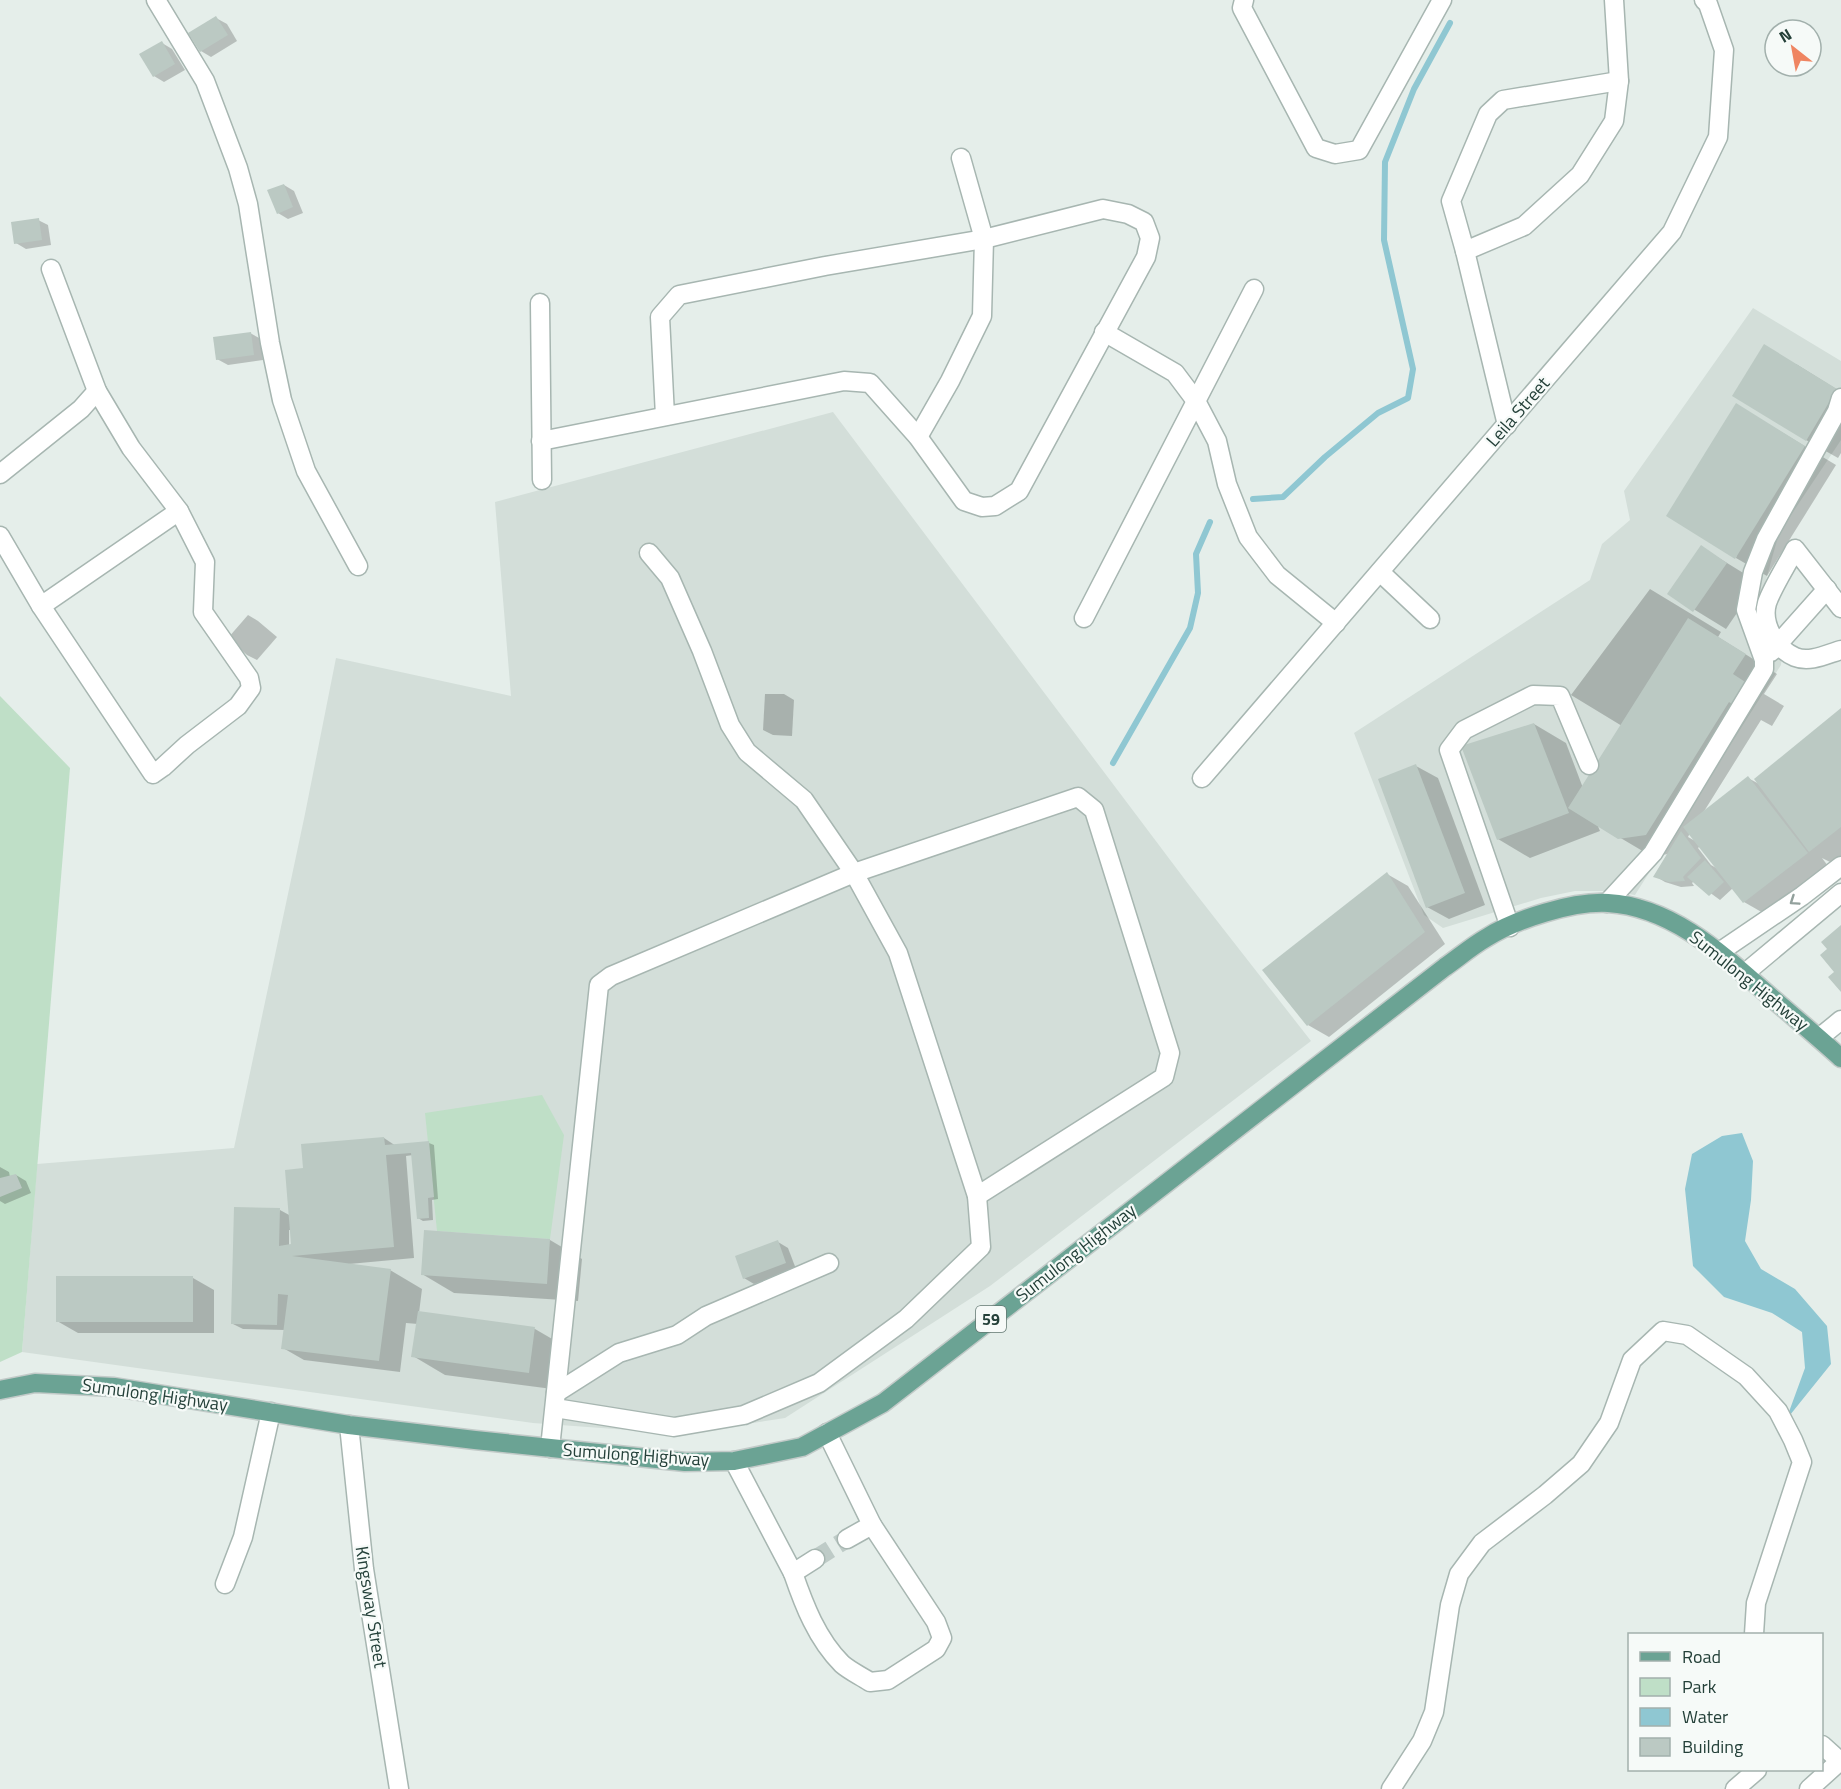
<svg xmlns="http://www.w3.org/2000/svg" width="1841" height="1789" font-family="'Titillium Web',sans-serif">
<rect width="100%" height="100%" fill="#e5eeea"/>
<!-- built -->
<g fill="#d3ded9">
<path d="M1753,308L1841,361V440L1779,533L1761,598L1782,655L1781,665L1635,895L1609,891H1575L1541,898L1443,928L1424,915L1354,733L1590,580L1602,544L1630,520L1624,491Z"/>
<path d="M833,412L1189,885L1311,1041L990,1286L785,1418L683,1434L533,1423L22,1352L37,1164L234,1148L305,814L336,658L511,696L495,502Z"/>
</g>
<!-- green -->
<g fill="#bfdfc7">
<path d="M0,696L70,768L22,1352L0,1362Z"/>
<path d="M542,1095L564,1135L550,1239L437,1231L425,1113Z"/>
</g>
<!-- water -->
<path fill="#8fc7d2" d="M1742,1133L1753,1161L1751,1200L1745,1241L1761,1269L1795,1289L1827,1326L1831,1364L1786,1420L1805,1368L1802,1332L1772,1313L1724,1297L1693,1266L1685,1189L1692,1154L1722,1136Z"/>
<!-- shadow -->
<g fill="#0003" fill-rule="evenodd">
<path d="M216,18L227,24L237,41L211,57L201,51Z"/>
<path d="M162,43L172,49L185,70L164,82L154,76Z"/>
<path d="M284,185L294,191L303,213L288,219L278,213Z"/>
<path d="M38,220L48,225L51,245L26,249L16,243Z"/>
<path d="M250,333L261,339L263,360L228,365L217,359Z"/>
<path d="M1796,364L1841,392V453L1838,458L1806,440Z"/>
<path d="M1768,424L1836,465L1767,576L1736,558Z"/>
<path d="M1701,547L1758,582L1726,629L1669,594Z"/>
<path d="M1650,589L1721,632L1718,637L1777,674L1764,694L1784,706L1772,726L1761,720L1703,813L1748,778L1761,785L1841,710V856L1832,863L1822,858L1828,866L1765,914L1744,902L1733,888L1720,900L1694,881L1692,883L1694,886L1681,887L1665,882L1655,876L1669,854L1651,856L1597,824L1600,831L1530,858L1498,839L1534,724L1566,743L1583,788L1622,726L1571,695ZM1690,833L1697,842L1688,837ZM1700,846L1718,869L1711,865L1698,848Z"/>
<path d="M248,615L258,621L277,637L257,660L247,655L228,638Z"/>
<path d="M765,694H784L794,700L792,736L773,735L763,730Z"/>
<path d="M1416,766L1438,778L1485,905L1449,919L1427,907Z"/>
<path d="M1387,874L1408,886L1445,944L1329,1037L1308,1025Z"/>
<path d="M384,1138L396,1146L429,1143L434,1145L438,1199L432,1200L433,1220L423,1221L418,1218L413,1155L406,1156L414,1258L349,1264L390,1270L422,1289L419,1313L535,1329L566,1347L560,1390L445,1375L413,1356L418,1324L406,1323L400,1372L304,1360L283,1348L285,1330L243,1329L233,1324L280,1210L291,1216L305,1170ZM289,1230H292L291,1246H289Z"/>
<path d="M0,1167L9,1172L10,1177L16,1175L26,1181L31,1193L5,1204L0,1201Z"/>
<path d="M550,1240L582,1259L578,1301L454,1293L422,1274Z"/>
<path d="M778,1242L788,1248L796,1269L754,1284L744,1278Z"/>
<path d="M58,1278H193L214,1290V1333H78L57,1321Z"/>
</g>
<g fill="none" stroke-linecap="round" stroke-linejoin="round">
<!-- stream -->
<g stroke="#8fc7d2" stroke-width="6">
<path d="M1253,499L1283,497L1325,457L1378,413L1408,398L1413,369L1384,240L1385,162L1414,89L1450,23"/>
<path d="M1113,763L1190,628L1198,593L1196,554L1210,522"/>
</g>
</g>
<!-- building -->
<g fill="#bbc9c3">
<path d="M216,16L228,35L200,52L188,33Z"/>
<path d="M162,41L175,64L153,77L139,54Z"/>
<path d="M284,184L293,207L277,214L267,190Z"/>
<path d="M39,218L42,240L14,244L11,222Z"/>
<path d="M251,332L254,355L216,360L213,337Z"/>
<path d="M1764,344L1837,389L1806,441L1732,396Z"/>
<path d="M1736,403L1805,446L1735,559L1666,516Z"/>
<path d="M1701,545L1727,563L1693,612L1667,594Z"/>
<path d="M1688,618L1746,654L1733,674L1753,687L1739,709L1729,702L1646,835L1618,839L1568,808Z"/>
<path d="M1841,708V827L1809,852L1754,779Z"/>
<path d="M1534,723L1569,813L1497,840L1461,746Z"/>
<path d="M1416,764L1465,893L1426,908L1378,779Z"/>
<path d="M1748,776L1808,853L1743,903L1683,827Z"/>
<path d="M1681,831L1701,858L1683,877L1685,881L1669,882L1653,877Z"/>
<path d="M1705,860L1724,882L1709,896L1687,877Z"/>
<path d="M1387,872L1425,932L1307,1026L1262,970Z"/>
<path d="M1841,925V992L1828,977L1834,972L1820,955L1827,949L1821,942Z"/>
<path d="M384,1137L385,1145L429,1141L434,1197L428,1198L429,1218L417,1219L411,1153L386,1155L394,1247L292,1256L391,1269L379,1361L281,1349L288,1295L278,1294L277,1325L231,1324L234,1207L280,1208L279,1246L291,1244L285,1170L303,1168L301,1144Z"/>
<path d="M16,1174L22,1188L0,1197V1178Z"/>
<path d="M424,1230L550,1239L547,1284L421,1275Z"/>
<path d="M778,1240L786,1263L743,1279L735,1256Z"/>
<rect x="56" y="1276" width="137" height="46"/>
<path d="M418,1311L535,1327L529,1373L411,1357Z"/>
</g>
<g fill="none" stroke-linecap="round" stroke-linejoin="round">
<!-- minor-tunnel -->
<path stroke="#becbc7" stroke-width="18" stroke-dasharray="18 9" stroke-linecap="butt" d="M815,1559L847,1539"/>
<defs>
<g id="minor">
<path d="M156,0L205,81L238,168L248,204L270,343L282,400L306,471L358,566"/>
<path d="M1244,0L1242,8L1316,148L1335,154L1359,150L1442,0"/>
<path d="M1465,251L1524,226L1580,175L1614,121L1619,81L1614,0"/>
<path d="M540,303L542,480"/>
<path d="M1104,332L1175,373L1196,401L1217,441L1227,484L1248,537L1277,575L1336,623"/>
<path d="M1507,425L1465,251L1451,201L1488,114L1503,100L1619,81"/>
<path d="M918,437L950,381L982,316L984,239L961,158"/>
<path d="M541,441L844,381L870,383L918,437L964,501L982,507L995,506L1019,491L1146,257L1150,238L1144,222L1128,214L1103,209L984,239L825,266L679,295L660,317L665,416"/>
<path d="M0,474L81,409L97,391"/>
<path d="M0,536L41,606L153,774L163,767L187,745L238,706L251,688L249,678L203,612L205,562L179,511L131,448L97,391L51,269"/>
<path d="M1380,572L1430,619"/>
<path d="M41,606L179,511"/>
<path d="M1841,608L1795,549C1787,565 1773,586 1767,603C1761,624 1776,649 1795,657C1810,663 1827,654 1841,650"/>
<path d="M1084,618L1254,289"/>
<path d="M1771,652L1827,589"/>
<path d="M1202,778L1672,232L1718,137L1724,50L1708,4L1704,0"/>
<path d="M1607,903L1653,853L1764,669V660L1746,610L1753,572L1766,539L1837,411L1841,398"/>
<path d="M1510,927L1449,750L1464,730L1533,695L1560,696L1589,765"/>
<path d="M1718,953L1802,896L1841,866"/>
<path d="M1744,974L1841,893"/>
<path d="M1819,1038L1841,1020"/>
<path d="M556,1393L619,1353L677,1335L706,1316L829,1263"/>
<path d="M555,1408L674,1427L744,1415L819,1383L906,1319L981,1247L977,1196L898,953L854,873L804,800L747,752L730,725L702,651L670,578L649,553"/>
<path d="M349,1425L364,1569L399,1789"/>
<path d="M827,1433L872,1525L847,1539"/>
<path d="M550,1448L599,985L611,976L854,873L1078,797L1094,810L1170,1053L1164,1077L977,1196"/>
<path d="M734,1461L793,1573L815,1559"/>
<path d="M793,1573C804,1605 817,1639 842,1664C850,1671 861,1676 870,1682L888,1680L936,1649L942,1638L936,1622L872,1525"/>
<path d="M225,1584L243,1537L271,1412"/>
<path d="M1822,1745L1841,1762"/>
<path d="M1391,1789L1422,1741L1434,1712L1450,1605L1459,1574L1482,1543L1545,1495L1581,1464L1609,1423L1632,1360L1663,1331L1687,1335L1746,1376L1778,1411L1793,1440L1802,1462L1756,1603L1754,1634"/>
<path d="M1735,1789L1757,1770"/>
<path d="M1809,1789L1840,1761"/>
</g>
<path id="major" d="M0,1390L35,1383L114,1387L349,1425L475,1440L685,1462L734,1461L802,1447L883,1403L1445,967C1458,958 1472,946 1486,938C1516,919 1573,901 1608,903C1674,907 1725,957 1772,998C1795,1018 1819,1038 1841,1058"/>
</defs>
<!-- minor casing -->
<use href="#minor" stroke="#a7b6b1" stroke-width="21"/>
<!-- major casing -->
<use href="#major" stroke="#c2cac8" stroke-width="21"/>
<!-- minor -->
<use href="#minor" stroke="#fff" stroke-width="18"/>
<!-- major -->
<use href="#major" stroke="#6ba394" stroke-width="18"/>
</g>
<!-- one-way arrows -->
<defs><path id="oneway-chevron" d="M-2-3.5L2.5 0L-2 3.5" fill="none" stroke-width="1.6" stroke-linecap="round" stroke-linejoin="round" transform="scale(1.5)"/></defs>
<use stroke="#92a09c" href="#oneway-chevron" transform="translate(1794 901) rotate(146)"/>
<g text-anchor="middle" stroke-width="4.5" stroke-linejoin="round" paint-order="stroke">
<!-- shield labels -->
<rect fill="#f6faf8" stroke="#637872" stroke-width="1.5" x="976" y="1306" width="30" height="26" rx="4.5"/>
<g font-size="16" font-weight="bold" fill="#244039">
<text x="991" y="1325">59</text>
</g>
<!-- street labels -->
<g font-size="18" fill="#244039" stroke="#f6faf8">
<text transform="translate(1518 412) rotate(-49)" y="6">Leila Street</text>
<text transform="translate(1749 981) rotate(39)" y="6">Sumulong Highway</text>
<text transform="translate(1076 1253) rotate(-38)" y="6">Sumulong Highway</text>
<text transform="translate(155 1395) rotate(8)" y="6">Sumulong Highway</text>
<text transform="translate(636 1455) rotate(4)" y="6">Sumulong Highway</text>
<text transform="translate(371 1607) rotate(81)" y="6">Kingsway Street</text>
</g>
</g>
<!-- legend -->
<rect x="1628" y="1633" width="195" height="138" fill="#f6faf8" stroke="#a2b0ac" stroke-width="1.5"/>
<rect x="1640" y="1652" width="30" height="9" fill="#6ba394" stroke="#a2b0ac" stroke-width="1.5"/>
<text x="1682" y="1663" font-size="18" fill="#244039">Road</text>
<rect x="1640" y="1678" width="30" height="18" fill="#bfdfc7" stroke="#a2b0ac" stroke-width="1.5"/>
<text x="1682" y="1693" font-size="18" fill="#244039">Park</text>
<rect x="1640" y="1708" width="30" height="18" fill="#8fc7d2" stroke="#a2b0ac" stroke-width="1.5"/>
<text x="1682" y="1723" font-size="18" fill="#244039">Water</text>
<rect x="1640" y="1738" width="30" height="18" fill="#bbc9c3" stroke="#a2b0ac" stroke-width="1.5"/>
<text x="1682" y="1753" font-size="18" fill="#244039">Building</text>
<!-- north arrow -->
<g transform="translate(1793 48) rotate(329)"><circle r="28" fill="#f6faf8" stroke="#a2b0ac" stroke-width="1.5"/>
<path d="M0-4.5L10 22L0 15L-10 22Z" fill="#ef8562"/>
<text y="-9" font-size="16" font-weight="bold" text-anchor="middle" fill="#244039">N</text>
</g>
</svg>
